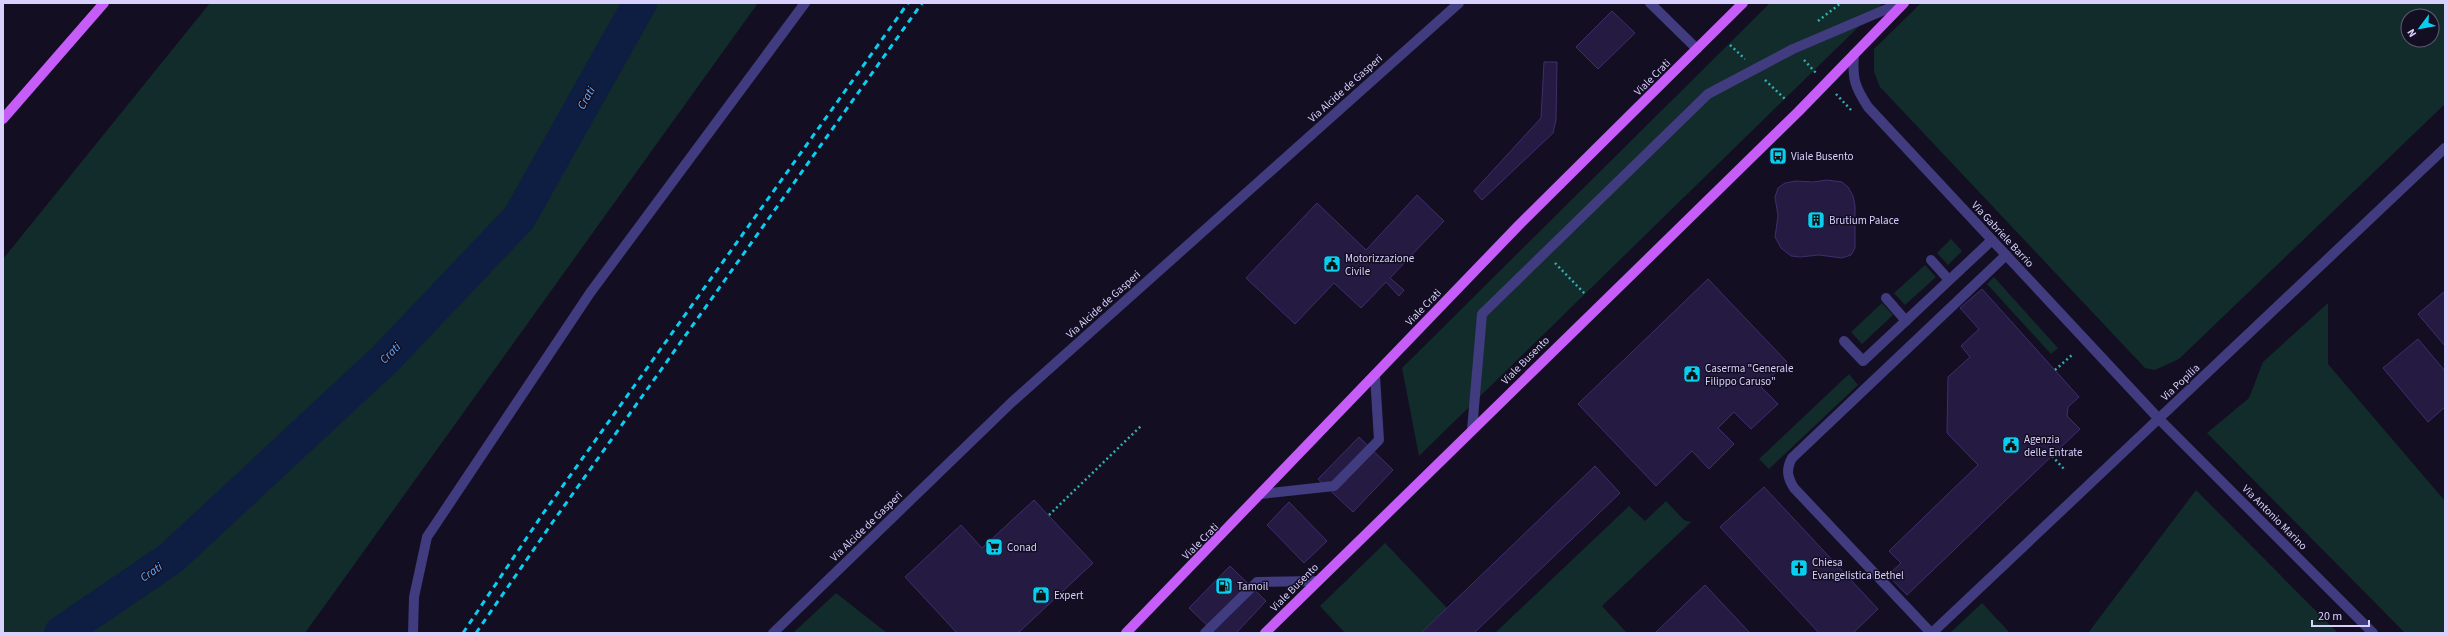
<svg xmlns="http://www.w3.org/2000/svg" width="2448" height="636" font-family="'Source Sans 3',sans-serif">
<rect width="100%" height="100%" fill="#130e22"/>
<!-- green -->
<g fill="#122b2b" fill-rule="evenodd">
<path d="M210,3H758L305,633H3V259Z"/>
<path d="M1770,3H1883L1419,456L1402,368Z"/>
<path d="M1921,3H2445V104L2179,359L2155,370L2145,368L1880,87L1874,72V49ZM2408,16H2432V40H2408Z"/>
<path d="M1951,239L1962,251L1948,265L1937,253Z"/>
<path d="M1925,265L1936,277L1905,305L1894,293Z"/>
<path d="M1994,277L2058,348L2051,354L1987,284Z"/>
<path d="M1882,303L1893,315L1862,344L1851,332Z"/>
<path d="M2328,303V364L2445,501V633H2405L2207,433L2249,398L2263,362Z"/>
<path d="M1849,374L1858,385L1769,469L1759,459Z"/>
<path d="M2196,490L2338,633H2088Z"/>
<path d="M1666,501L1684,520L1691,522L1602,606L1627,633H1495L1629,506L1645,521Z"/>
<path d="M1385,543L1447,608L1421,633H1345L1320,606Z"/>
<path d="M836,593L887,633H793Z"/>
<path d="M1982,603L2010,633H1950Z"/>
</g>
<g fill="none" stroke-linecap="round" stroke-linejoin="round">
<!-- river -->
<path stroke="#0e1e42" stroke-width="34" d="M61,633L171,558L385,359L519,218L640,3"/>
</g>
<!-- building -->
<g fill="#251b42" stroke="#3e2e6d">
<path d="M1612,11L1635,33L1598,69L1576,47Z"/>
<path d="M1544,62H1557L1556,120L1553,133L1482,200L1474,191L1541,118Z"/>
<path d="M1827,180L1842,182L1848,187L1853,196L1855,206V248L1851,255L1842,258L1819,255L1800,257L1791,256L1781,248L1775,237L1778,216L1775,197L1778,188L1785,183L1796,181L1813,182Z"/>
<path d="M1417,195L1444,221L1390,278L1404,290L1399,296L1386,282L1361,308L1334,283L1295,324L1246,278L1317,203L1366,250Z"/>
<path d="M1708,279L1787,362L1761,387L1778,404L1751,429L1734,412L1718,428L1734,444L1709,469L1692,451L1656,486L1578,404Z"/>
<path d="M1982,289L2079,397L2068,407L2067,416L2080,429L1907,595L1888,575L1901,563L1889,551L1978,465L1947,433L1948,377L1970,357L1961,346L1979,329L1960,308Z"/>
<path d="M2445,291V346L2418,314Z"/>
<path d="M2418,339L2445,371V407L2428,422L2383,368Z"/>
<path d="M1359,437L1393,470L1353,512L1318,479Z"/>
<path d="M1595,466L1620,493L1474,633H1421Z"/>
<path d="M1764,487L1878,609L1853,633H1819L1720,527Z"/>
<path d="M1034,500L1093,563L1018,633H957L905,577L961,525L982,548Z"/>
<path d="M1289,502L1327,541L1304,563L1267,525Z"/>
<path d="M1230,566L1266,601L1236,633H1215L1189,608Z"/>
<path d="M1705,585L1750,633H1655Z"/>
</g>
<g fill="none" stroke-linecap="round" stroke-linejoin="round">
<!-- path -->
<g stroke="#33afae" stroke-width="2.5" stroke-dasharray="2 3" stroke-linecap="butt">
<path d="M1818,21L1841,3"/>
<path d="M1730,45L1745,59"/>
<path d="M1804,60L1816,73"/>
<path d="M1765,80L1785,99"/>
<path d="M1836,94L1851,110"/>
<path d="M1555,263L1585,294"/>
<path d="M2055,370L2072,355"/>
<path d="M2052,456L2064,469"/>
<path d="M1049,515L1142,425"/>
</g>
<!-- minor -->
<g stroke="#413b7f" stroke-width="10">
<path d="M1650,3L1697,49"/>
<path d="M1854,54C1852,79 1855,87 1868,107L2159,419L2373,633"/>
<path d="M1931,260L1949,280"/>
<path d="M1886,298L1906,321"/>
<path d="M1844,341L1863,361L1992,240"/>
<path d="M1472,430L1482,314L1708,94L1793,49L1901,3"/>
<path d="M1261,494L1334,486L1379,440L1375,376"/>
<path d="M413,633L414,597L427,537L590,293L805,3"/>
<path d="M773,633L1012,402L1459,3"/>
<path d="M1205,633L1257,582L1317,581"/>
<path d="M1931,633L1794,488C1787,477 1786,469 1792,458L2006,255"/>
<path d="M1932,633L2445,148"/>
</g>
<!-- major -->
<g stroke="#c65df8" stroke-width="10">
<path d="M3,119L104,3"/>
<path d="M1126,633L1519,225L1743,3"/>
<path d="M1265,633L1798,112L1904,3"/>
</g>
<!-- rail -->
<g stroke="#0acdf0" stroke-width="3" stroke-dasharray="6 5" stroke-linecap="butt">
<path d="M463,633L542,515L908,3"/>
<path d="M476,633L552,523L922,3"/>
</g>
</g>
<!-- icons -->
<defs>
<symbol id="bus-square" viewBox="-11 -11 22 22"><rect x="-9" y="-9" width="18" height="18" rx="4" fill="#0acdf0" stroke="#130e22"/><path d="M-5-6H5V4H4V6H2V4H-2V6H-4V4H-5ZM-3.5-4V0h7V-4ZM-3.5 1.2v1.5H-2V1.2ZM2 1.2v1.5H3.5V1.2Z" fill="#111"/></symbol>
<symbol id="building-square" viewBox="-11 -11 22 22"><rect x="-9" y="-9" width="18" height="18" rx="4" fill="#0acdf0" stroke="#130e22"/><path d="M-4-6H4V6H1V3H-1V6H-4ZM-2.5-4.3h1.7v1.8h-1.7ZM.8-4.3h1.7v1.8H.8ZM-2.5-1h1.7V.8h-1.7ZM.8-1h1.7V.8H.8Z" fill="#111"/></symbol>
<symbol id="civic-square" viewBox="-11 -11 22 22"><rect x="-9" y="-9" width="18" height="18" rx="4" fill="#0acdf0" stroke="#130e22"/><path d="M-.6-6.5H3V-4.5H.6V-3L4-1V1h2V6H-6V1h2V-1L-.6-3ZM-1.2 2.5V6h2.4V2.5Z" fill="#111"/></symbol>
<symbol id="supermarket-square" viewBox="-11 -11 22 22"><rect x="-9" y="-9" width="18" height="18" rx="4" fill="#0acdf0" stroke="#130e22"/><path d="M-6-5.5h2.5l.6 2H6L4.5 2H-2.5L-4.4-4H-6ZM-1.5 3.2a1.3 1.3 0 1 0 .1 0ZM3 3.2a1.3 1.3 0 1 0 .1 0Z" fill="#111"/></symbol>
<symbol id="church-square" viewBox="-11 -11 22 22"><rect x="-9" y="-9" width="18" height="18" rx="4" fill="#0acdf0" stroke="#130e22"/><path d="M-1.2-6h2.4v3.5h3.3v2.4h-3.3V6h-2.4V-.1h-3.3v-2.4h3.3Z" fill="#111"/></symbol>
<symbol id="fuel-square" viewBox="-11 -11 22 22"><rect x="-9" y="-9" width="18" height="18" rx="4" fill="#0acdf0" stroke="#130e22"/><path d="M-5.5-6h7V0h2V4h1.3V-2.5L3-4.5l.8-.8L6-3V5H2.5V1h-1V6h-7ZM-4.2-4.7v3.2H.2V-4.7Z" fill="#111"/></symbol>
<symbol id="shop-square" viewBox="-11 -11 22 22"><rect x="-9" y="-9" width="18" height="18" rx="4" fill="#0acdf0" stroke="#130e22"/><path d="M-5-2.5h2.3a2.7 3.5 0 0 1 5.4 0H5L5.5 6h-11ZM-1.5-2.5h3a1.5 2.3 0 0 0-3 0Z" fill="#111"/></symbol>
</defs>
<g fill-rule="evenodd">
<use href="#bus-square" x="1768" y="146" width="20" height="20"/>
<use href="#building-square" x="1806" y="210" width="20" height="20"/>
<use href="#civic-square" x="1322" y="254" width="20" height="20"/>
<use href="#civic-square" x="1682" y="364" width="20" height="20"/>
<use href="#civic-square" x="2001" y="435" width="20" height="20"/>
<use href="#supermarket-square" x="984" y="537" width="20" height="20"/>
<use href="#church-square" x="1789" y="558" width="20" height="20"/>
<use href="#fuel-square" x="1214" y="576" width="20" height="20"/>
<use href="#shop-square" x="1031" y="585" width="20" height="20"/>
</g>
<g text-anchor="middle" stroke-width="3" stroke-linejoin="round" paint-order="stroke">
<!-- street labels -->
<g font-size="11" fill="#d8d1fd" stroke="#130e22">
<text transform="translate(1652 77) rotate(-45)" y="4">Viale Crati</text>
<text transform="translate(1345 88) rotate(-42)" y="4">Via Alcide de Gasperi</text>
<text transform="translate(2003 234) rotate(47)" y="4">Via Gabriele Barrio</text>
<text transform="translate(1103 304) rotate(-42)" y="4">Via Alcide de Gasperi</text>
<text transform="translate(1423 307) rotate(-46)" y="4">Viale Crati</text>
<text transform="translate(1525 360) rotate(-45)" y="4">Viale Busento</text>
<text transform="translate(2180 382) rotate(-43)" y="4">Via Popilia</text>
<text transform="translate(2275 517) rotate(45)" y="4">Via Antonio Marino</text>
<text transform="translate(866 526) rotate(-44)" y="4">Via Alcide de Gasperi</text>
<text transform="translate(1200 541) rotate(-45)" y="4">Viale Crati</text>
<text transform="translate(1294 587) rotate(-45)" y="4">Viale Busento</text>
</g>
<!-- poi labels -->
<g font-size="11" fill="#d8d1fd" stroke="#130e22" text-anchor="start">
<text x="1791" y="160">Viale Busento</text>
<text x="1829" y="224">Brutium Palace</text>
<text x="1345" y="262">Motorizzazione<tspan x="1345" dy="13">Civile</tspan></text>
<text x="1705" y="372">Caserma "Generale<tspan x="1705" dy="13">Filippo Caruso"</tspan></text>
<text x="2024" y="443">Agenzia<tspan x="2024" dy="13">delle Entrate</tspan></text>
<text x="1007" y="551">Conad</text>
<text x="1812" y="566">Chiesa<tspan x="1812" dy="13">Evangelistica Bethel</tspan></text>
<text x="1237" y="590">Tamoil</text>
<text x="1054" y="599">Expert</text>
</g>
<!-- water labels -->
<g font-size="12" font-style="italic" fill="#64acf9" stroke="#130e22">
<text transform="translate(586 98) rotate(-61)" y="4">Crati</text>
<text transform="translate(390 353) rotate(-45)" y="4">Crati</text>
<text transform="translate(151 572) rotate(-34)" y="4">Crati</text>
</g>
</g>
<!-- border -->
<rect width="2448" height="636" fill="none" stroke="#d8d1fd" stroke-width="8"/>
<!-- north arrow -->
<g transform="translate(2420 28) rotate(238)"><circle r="19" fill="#130e22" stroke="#625c7a"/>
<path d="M0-3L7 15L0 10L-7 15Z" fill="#0acdf0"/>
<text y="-6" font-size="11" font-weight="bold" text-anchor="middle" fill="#d8d1fd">N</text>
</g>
<!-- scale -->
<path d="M2312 620v6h57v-6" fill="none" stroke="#d8d1fd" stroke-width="2"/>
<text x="2318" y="620" font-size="12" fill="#d8d1fd" stroke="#130e22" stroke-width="3" paint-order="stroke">20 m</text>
</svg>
